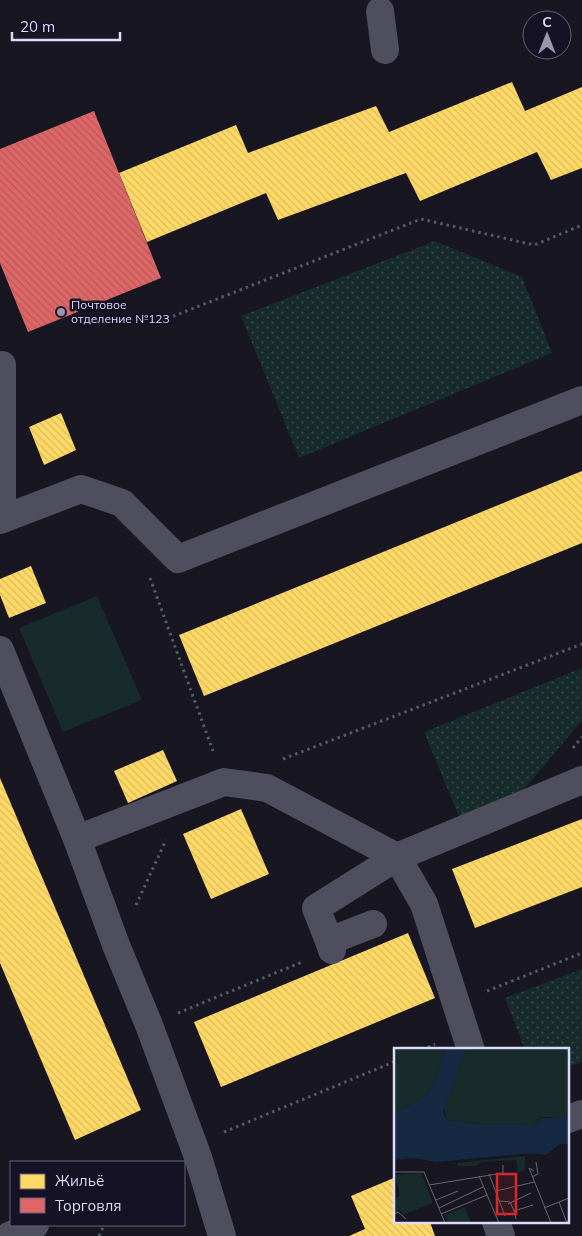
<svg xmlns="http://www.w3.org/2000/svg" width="582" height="1236" font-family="Mulish,sans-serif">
<defs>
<pattern id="green-dots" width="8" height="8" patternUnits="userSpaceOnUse" patternTransform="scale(1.25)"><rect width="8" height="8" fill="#162b2a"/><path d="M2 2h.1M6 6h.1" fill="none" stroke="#37494a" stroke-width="1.8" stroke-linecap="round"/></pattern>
<pattern id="homes-back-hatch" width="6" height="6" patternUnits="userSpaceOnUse" patternTransform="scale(1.25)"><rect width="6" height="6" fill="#ffd966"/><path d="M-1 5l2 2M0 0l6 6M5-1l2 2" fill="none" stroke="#d9bb61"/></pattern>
<pattern id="shops-back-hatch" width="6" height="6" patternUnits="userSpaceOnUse" patternTransform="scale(1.25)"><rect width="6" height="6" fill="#e06666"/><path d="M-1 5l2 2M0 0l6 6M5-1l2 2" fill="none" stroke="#b15b5e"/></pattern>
</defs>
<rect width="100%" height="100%" fill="#181620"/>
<!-- green -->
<g fill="url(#green-dots)">
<path d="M435,241L522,277L552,353L299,458L241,316Z"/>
<path d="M582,668V720L518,797L461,821L424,732Z"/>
<path d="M582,969V1062L568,1067V1050H525L505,998Z"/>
</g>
<!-- pitch -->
<path fill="#162b2a" d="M97,596L142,700L63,732L19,628Z"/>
<!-- homes -->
<g fill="url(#homes-back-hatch)">
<path d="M512,82L525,111L582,87V168L551,180L537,152L420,201L406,173L278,220L266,193L147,242L119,173L236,125L248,153L376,106L389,132Z"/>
<path d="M61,413L76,450L44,465L29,427Z"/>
<path d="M582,471V543L204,696L179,635Z"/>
<path d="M31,566L46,603L9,618L0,595V579Z"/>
<path d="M163,750L177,781L128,803L114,771Z"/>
<path d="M0,778L141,1110L75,1140L0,963Z"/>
<path d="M241,809L269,874L211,899L183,834Z"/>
<path d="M582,819V887L475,928L452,869Z"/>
<path d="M408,933L435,998L221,1087L194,1022Z"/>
<path d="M396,1177V1222H430L435,1236H349L365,1229L351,1196Z"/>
</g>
<!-- shops -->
<path fill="url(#shops-back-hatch)" d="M94,111L161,278L28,332L0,263V149Z"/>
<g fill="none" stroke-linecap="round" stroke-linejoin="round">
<!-- path -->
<g stroke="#4f5c65" stroke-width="3" stroke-dasharray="2.5 4" stroke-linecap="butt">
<path d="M161,321L421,219L534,245L582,225"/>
<path d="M150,578L213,751"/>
<path d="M573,748L582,737"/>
<path d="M283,759L582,644"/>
<path d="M136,905L166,840"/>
<path d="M487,991L582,953"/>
<path d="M178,1013L302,962"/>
<path d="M422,1050L435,1044"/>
<path d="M224,1132L396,1061"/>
<path d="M99,1236L104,1225"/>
</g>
<!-- minor -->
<g stroke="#4e4e5f" stroke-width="28">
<path d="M380,11L385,50"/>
<path d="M2,365V519"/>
<path d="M0,520L81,489L122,503L178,559L582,400"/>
<path d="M0,650L77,839L116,945L149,1025L198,1157L222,1236"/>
<path d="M77,839L224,782L267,788L397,857L424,904L471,1050"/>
<path d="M329,941L316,908L397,857L582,780"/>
<path d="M332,950L329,941L373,924"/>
<path d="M568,1119L582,1114"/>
<path d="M496,1222L501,1236"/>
<path d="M9,1236L35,1225"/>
</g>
</g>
<!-- markers -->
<circle fill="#9796ae" stroke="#141224" stroke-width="2" cx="61" cy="312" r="5"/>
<g text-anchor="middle" stroke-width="5" stroke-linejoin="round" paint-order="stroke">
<!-- poi labels -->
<g font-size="12" fill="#dbdbfa" stroke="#141224" text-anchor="start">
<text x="71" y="309">Почтовое<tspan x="71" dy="14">отделение №123</tspan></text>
</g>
</g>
<!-- overview -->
<g transform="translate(394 1048)">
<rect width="175" height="175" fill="#181620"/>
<path d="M27,125L39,155L9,167L6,162L0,165V150L6,148L1,127Z" fill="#162b2a"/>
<path d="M0,0H51L43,30L33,47L0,66ZM72,0H175V69H146L142,79L137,76L93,77L53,72L50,60ZM131,108V122L124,125L122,112L86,114L83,118H64L63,115Z" fill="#162b2a"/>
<path d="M71,159L77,175H54L51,167Z" fill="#162b2a"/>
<path d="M51,0H72L49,64L53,72L93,77L137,76L142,79L146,70L175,69V96H166L152,107L138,105L42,114L20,110L0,112V66L33,47L43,30Z" fill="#152a42"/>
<path fill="none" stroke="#666577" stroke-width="1" d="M140,123L135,120L157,175M0,124H30L51,175M95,126L111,168M85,128L105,175M138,129L144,126L142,114M35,137L109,125V117M102,143L140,134M42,152L64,143M106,153L116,154L120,163M165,154L173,175M114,156L137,145M45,160L89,139M150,160L175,150M0,166L4,164L12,171M47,166L93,147M122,171L120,163L139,157"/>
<path fill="#d62828" fill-opacity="0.15" stroke="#d62828" stroke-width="2.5" d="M103,126H122V166H103Z"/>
<rect width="175" height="175" fill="none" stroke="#dbdbfa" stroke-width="2.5"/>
</g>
<!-- legend -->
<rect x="10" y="1161" width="175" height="65" fill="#141224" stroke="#64627a"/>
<rect x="20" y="1174" width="25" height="15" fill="#ffd966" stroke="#64627a"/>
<text x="55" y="1186" font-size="15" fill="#dbdbfa">Жильё</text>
<rect x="20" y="1198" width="25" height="15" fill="#e06666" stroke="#64627a"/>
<text x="55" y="1211" font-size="15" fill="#dbdbfa">Торговля</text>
<!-- north arrow -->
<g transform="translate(547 35)"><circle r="24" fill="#141224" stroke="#64627a"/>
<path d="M0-4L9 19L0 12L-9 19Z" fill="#9796ae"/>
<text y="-8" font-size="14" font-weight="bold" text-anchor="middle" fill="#dbdbfa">С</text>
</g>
<!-- scale -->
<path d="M12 32v8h108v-8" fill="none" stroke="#dbdbfa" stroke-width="2.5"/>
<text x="20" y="32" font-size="15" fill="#dbdbfa" stroke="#141224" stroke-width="4" paint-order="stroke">20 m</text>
</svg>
